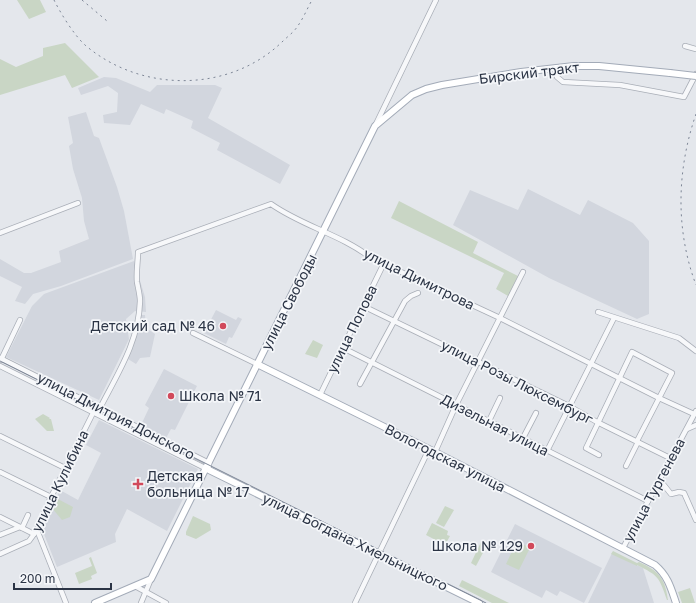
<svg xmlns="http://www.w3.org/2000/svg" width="696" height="603" font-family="'Golos Text',sans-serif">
<rect width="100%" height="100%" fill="#e4e7ec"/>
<!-- built -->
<g fill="#d2d6de">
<path d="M104,77L116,78L150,92L157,85H215L222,88L208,118L290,165L280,184L217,150L220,143L191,128L193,121L166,109L164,114L141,104L130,125L104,123L103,115L117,112L118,93L108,86L81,95L78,88Z"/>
<path d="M86,112L94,136L99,138L117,187L124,211L133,259L61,286L33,294L25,304L15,301L22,287L0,276V259L24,273H31L61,262L59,251L89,239L84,221L82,198L73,169L69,146L73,143L68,117Z"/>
<path d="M528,189L580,215L588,200L633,223L649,241V314L637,319L549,278L453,225L470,190L518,210Z"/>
<path d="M134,261L145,297L146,312L135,311L126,319L129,339L99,400L6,357L32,306L44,294Z"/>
<path d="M216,310L236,320L238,317L242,319L232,338L229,337L226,344L204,333Z"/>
<path d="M140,315H145L146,328L155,334L150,357L140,358L136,364L128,359L138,332Z"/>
<path d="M164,369L197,386L175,430L171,429L166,438L141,425L149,408L145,405Z"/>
<path d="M99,420L198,469L167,531L127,509L115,534L116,542L57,567L42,529L60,490L78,500L101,453L86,445Z"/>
<path d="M515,524L602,568L584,603L560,591L557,596L546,590L542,598L491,572Z"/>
<path d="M612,553L643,568L654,603H588Z"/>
</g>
<!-- green -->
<g fill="#c9d6c5">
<path d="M17,0H40L46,12L29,19Z"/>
<path d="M65,43L99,77L72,88L65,75L0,95V59L16,67L43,56V48Z"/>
<path d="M399,201L478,242L473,253L518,276L508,296L496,289L504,273L391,218Z"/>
<path d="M313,340L323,345L317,358L305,354Z"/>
<path d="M43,414L50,418L49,419H51L54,431H47L35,419Z"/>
<path d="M56,498L73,507L70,517L62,520L51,507Z"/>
<path d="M445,506L454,510L444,527L436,523Z"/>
<path d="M193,516L210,524L211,530L196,539L186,535V532Z"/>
<path d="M432,523L448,531L447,535L450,536L445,545L426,535Z"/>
<path d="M517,541L530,548L519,570L506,564Z"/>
<path d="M481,542L487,545L476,566L471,563Z"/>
<path d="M613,551L637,563L639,562C659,571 665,578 668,600H667C659,577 659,576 637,565V566L611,554Z"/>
<path d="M91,557L97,573L91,576L92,579L79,584L75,573L92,566L89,558Z"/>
<path d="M462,580L509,603H492L459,586Z"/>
<path d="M690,588L695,603H682L678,592Z"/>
</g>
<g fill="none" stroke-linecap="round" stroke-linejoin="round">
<defs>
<g id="minor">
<path d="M685,46L696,49"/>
<path d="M555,68L557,77L563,82L620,85L684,97L696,74"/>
<path d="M376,124L436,0"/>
<path d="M0,233L78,203"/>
<path d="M363,306L569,406L597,422L670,458"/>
<path d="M598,312L679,338L696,351"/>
<path d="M193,333L257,364"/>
<path d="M343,348L648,501"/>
<path d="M0,358L209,463V466"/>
<path d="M1,360L20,320"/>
<path d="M0,366L207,469"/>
<path d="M360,384L405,301L411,296L418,293"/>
<path d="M320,395L384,263"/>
<path d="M489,421L500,398"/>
<path d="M687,429L696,425"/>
<path d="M0,436L65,468"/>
<path d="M523,438L536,413"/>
<path d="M547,451L614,318"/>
<path d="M435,452L456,405L523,272"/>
<path d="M599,455L586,448L587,446L632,352L672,373L637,441"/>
<path d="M626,466L638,442"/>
<path d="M0,472L51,497"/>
<path d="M659,479L671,494L679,492L684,493L696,520"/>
<path d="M0,517L34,534"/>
<path d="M22,528L28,515"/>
<path d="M37,530L66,603"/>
<path d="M0,535L20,527"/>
<path d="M623,548L696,411"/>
<path d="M0,554L29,541L37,530L51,497L93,413L100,408C118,373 139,341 140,301C140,295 138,288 137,282C136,272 138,262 138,252L271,204C302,226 342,235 371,258L500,318L659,398L694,414"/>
<path d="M135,586L166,603"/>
<path d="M141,603L151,579"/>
<path d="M355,603L429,449"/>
</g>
<g id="major">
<path d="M257,364L435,452L655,565C668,576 671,588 676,603"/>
<path d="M209,470L479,603"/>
<path d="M95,603L151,579L375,126L412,95L426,89L442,85L521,72L574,66H599L670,73"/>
</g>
</defs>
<!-- minor casing -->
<use href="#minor" stroke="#a9aeb7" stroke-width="6"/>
<!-- major casing -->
<use href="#major" stroke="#a3abb8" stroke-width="8"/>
<!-- minor -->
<use href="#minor" stroke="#f7f8fa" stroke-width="4.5"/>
<!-- major -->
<use href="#major" stroke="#fff" stroke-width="6"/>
<!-- tram -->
<path stroke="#7d8696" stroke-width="1" d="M0,361L486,603"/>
<!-- rail -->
<g stroke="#7d8696" stroke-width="1" stroke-dasharray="2 4" stroke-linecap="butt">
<path d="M54,0C61,14 74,35 85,45C141,93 229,93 282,42C287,37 294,32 297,27C303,19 307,9 312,0"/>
<path d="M82,0L107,21"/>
<path d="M696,114C677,169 675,229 696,285"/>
</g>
<defs>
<path id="major-bridge" d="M670,73L696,76"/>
</defs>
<!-- major-bridge casing -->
<use href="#major-bridge" stroke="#a3abb8" stroke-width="8" stroke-linecap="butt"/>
<!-- major-bridge -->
<use href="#major-bridge" stroke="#fff" stroke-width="6"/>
</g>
<!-- markers -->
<g fill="#d1495b" stroke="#f4f6f9" stroke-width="1.5">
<circle cx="223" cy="326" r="4"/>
<circle cx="171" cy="396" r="4"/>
<path d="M136 478h4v4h4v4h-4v4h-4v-4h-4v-4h4z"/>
<circle cx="531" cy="546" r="4"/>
</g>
<g text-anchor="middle" stroke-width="3.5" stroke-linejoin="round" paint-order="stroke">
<!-- street labels -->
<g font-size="14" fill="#2b3445" stroke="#f4f6f9">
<text transform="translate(529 73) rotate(-7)" y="5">Бирский тракт</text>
<text transform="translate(419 279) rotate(26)" y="5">улица Димитрова</text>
<text transform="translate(289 302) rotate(-63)" y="5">улица Свободы</text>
<text transform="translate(352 329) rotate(-64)" y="5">улица Попова</text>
<text transform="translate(517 382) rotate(27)" y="5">улица Розы Люксембург</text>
<text transform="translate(116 416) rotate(27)" y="5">улица Дмитрия Донского</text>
<text transform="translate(495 425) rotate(27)" y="5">Дизельная улица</text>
<text transform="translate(445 458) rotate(27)" y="5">Вологодская улица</text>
<text transform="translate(60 481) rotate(-64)" y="5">улица Кулибина</text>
<text transform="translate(654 490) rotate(-62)" y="5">улица Тургенева</text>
<text transform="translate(355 542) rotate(26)" y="5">улица Богдана Хмельницкого</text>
</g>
<!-- poi labels -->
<g font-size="14" fill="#2b3445" stroke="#f4f6f9" text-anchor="end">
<text x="215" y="331">Детский сад № 46</text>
<text x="179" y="401" text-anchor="start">Школа № 71</text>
<text x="147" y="481" text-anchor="start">Детская<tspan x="147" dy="16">больница № 17</tspan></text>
<text x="523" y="551">Школа № 129</text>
</g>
</g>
<!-- scale -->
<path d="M14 583v6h97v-6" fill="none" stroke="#2b3445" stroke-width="2"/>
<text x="20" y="583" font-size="12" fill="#2b3445" stroke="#f4f6f9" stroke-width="3" paint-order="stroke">200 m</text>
</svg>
